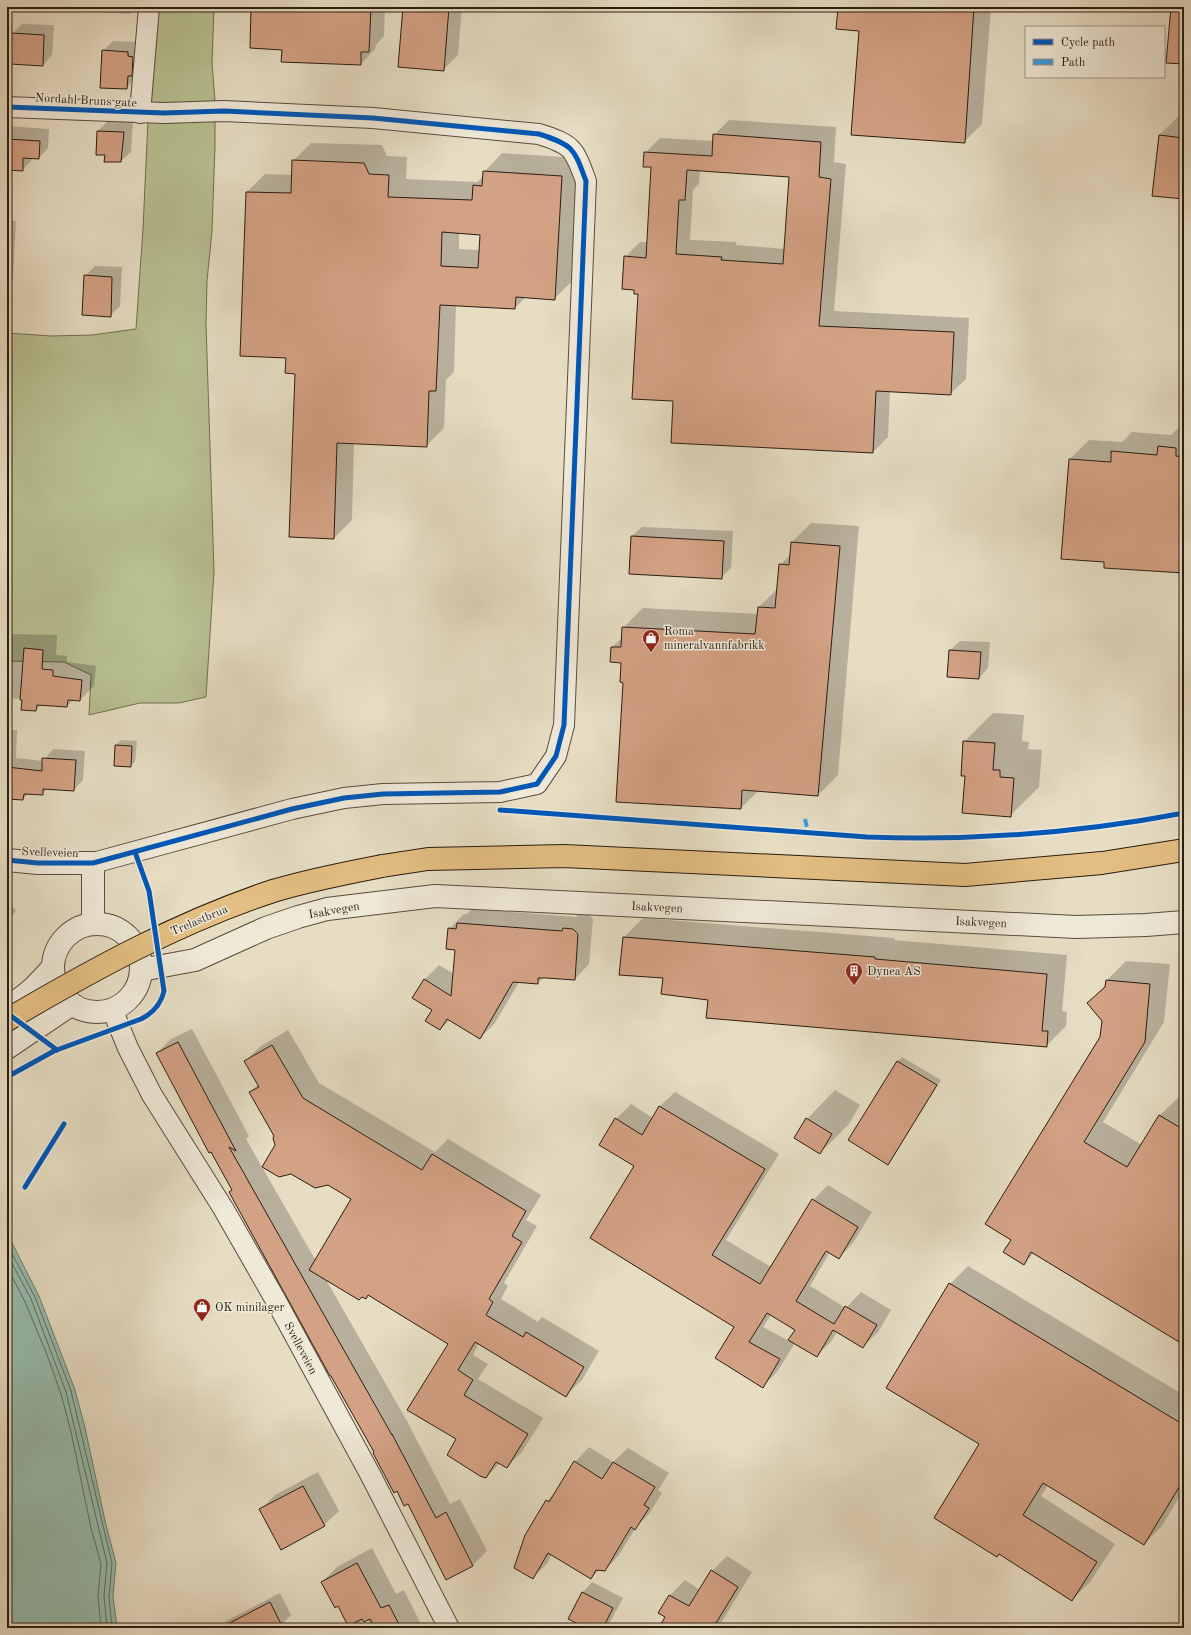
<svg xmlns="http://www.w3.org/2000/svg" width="1191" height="1635" font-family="'Old Standard TT',serif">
<rect width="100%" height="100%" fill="#e6ddc3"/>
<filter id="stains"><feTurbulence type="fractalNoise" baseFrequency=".005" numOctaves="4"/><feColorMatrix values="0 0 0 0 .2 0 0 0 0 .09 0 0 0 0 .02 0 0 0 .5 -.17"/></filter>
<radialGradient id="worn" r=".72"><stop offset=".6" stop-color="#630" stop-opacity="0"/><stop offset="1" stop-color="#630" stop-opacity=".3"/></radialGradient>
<!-- green -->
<path fill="#b8c092" stroke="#726e51" d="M149,7H214L212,63L215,101V146L212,231L207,281L206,324L214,571L206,697L179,703H140L89,715L91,675L64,662L7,661V333L51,336L92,335L136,329L143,229L149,98Z"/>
<!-- water -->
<path fill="#97bdaf" stroke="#6c7d6f" d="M11,1241L39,1296L75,1390L85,1428L106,1525L116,1563L113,1596L117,1628H7V1243Z"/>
<!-- shadow -->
<g fill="#0003" fill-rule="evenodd">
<path d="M100,7H136L129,14L100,12Z"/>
<path d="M252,7H385L384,36L376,45L375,49L361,64L283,49Z"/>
<path d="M403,7H462L458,55L443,70Z"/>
<path d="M835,7H991L982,124L964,142L860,30L839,12H835Z"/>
<path d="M22,24L54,25L52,55L43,65L12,34Z"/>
<path d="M113,41L138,42L136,78L126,88L103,51Z"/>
<path d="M1179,116H1184V198L1159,135Z"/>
<path d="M729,120L836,127L834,162L846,164L834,311L969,318L966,379L950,394L890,391L888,437L873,452L672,442L674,400L625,257L640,242H647L652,167L645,153L660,138L714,141V135ZM700,170L790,176L785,249L736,245V242L690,240L693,190L699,184Z"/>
<path d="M108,121L133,122L131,152L121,161L106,154L98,131Z"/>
<path d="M7,126L49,129L48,148L39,158L32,157L31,161L22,170L7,169Z"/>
<path d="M311,143L382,145L387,156L407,157L406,179L477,182L484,176V172L502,153L579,158L572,281L554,299L526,297L515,308L456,305L454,372L446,380L444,428L426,446L354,443L352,520L334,538L296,373L287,357L247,192L265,174L292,175L293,161ZM459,232L481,234V250L459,249Z"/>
<path d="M7,220L16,221L13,278L11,280V289L7,293Z"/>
<path d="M95,266L122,267L120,306L110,316L85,276Z"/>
<path d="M1179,427L1184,428V572L1105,561L1070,459L1089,440L1122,442L1132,432L1171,435Z"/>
<path d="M811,523L859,526L838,775L818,795L759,790L741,808L624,682L622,662L612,647L623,637V628L643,608L758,614L759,607L778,588L780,565L791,554L792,542Z"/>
<path d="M642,527L733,531L731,568L721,578L632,536Z"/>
<path d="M7,634L57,635L56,655L67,656V662L96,666L94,686L80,700H73L67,706L42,704L36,710L23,699L7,698Z"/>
<path d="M960,641L990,642L988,668L979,678L950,650Z"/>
<path d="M993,713L1024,715L1022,741L1029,742L1028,749L1042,750L1039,787L1010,816L966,775L964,742Z"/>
<path d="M7,730H17L16,758L43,761L53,749L85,751L83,780L74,790L48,788L42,794L29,793L23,799L7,798Z"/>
<path d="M121,740L137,741L135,762L130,766L115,765L116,745Z"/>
<path d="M7,904L16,910L7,925Z"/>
<path d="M472,909L576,917L578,914H588L593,919L589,964L575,979L543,978L538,983L519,982L495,1023L480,1038L450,1020L440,1029L424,980L439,965L454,974L456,949L449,929L464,914H467Z"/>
<path d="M643,918L894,938V940L1067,955L1062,1011L1067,1012L1066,1026L1046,1046L709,999L664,978L624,937Z"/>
<path d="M1126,961L1170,964L1164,1022L1103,1122L1142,1145L1160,1115L1180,1096L1184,1098V1344L1034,1253L1023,1264L1012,1239L1101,1037L1103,1020L1088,1003L1106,985L1107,980Z"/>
<path d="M192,1029L249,1136L246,1139L316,1261L352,1199L276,1145V1136L251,1092L258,1084L245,1061L261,1046L288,1030L319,1083L435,1152L448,1139L541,1195L526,1220L537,1226L504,1283L508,1286L501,1299L538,1322L542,1317L599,1351L582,1380L566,1395L479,1343L473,1355L488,1364L478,1379L543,1418L522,1452L507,1467L500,1463L486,1477L458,1439L449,1344L369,1295L366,1298L325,1278L407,1421L450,1504L460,1499L487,1551L473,1565L409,1503L375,1452L230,1192L233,1189L157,1053L171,1039Z"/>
<path d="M902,1057L941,1080L892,1159L888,1164L849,1140L898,1061Z"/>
<path d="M835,1090L860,1105L849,1124L820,1153L807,1119Z"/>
<path d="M675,1092L779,1154L726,1240L771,1267L813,1200L828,1185L872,1212L853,1243L839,1258L830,1252L810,1286L846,1308L861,1292L891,1310L878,1332L863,1347L837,1332L831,1342L816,1356L795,1343L777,1372L763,1386L736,1326L635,1166L616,1119L631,1104L653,1118L660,1106ZM771,1315L796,1330L789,1341L763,1327Z"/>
<path d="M968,1266L1184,1395V1489L1162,1526L1144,1544L1048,1485L1041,1496L1115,1544L1090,1582L1072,1600L980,1444L950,1284Z"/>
<path d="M589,1447L613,1462L628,1448L669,1473L658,1490L662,1493L649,1514L636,1527L619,1555L605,1570L600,1569L591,1578L552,1554L547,1564L532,1578L547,1501L558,1490L575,1462Z"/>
<path d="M318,1472L339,1511L324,1525L260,1510L275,1495Z"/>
<path d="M372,1548L396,1594L404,1590L423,1628H372L367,1619L350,1628L338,1605L322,1582L337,1567Z"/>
<path d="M727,1556L752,1572L718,1628H660L666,1617L659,1613L670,1595L685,1580L700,1590L712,1571Z"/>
<path d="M592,1582L623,1598L609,1624L605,1628H588L569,1618L583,1592Z"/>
<path d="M280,1593L291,1615L281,1625L275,1628H219L226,1621Z"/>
</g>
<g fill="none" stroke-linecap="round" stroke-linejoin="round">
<!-- shore -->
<g stroke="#616c60" stroke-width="1">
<path d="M7,1247L9,1248L35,1297L71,1391L112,1563L109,1597L112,1628"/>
<path d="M7,1254L31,1299L66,1392L107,1563L104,1596L107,1628"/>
<path d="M7,1267L25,1302L46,1352L61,1394L71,1432L91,1528L101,1564L98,1596L101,1628"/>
</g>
</g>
<!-- building -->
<g fill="#d3a184" stroke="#2b1c10" fill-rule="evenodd">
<path d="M251,7H371L369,52H361V65L281,62L282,50L250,48Z"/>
<path d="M403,7H449L444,71L398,67Z"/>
<path d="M838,7H974L965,143L851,135L859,31L836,29Z"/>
<path d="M1171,7H1184V64L1166,63Z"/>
<path d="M11,33L44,35L43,66L10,64Z"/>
<path d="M102,50L128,52V56L133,57L132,76H128L127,89L100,88Z"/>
<path d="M97,131L124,132L121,162H104L105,155H96Z"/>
<path d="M713,134L821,142L819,177L831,179L819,326L954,332L951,395L876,391L873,453L671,443L673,401L632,399L638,294H634V290L622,289L624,256L646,258L651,167H643L644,152L712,156ZM687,170L789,177L783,264L721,260L722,257L676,254L679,200H685Z"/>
<path d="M1159,135L1184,138V199L1152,196Z"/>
<path d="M7,139L40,141L39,159L23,158V171L7,170Z"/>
<path d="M292,160L364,163L369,174L389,175L388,197L472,200L473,185L482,186L483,171L562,176L555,300L516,297L515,309L440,305L436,391H429L427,447L337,443L334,539L289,537L295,374L285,373L286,358L240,356L246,192L291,193ZM442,232L480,235L478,268L441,266Z"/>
<path d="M84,275L112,277L111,317L82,315Z"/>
<path d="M1158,446L1176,448V456L1184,457V573L1104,568V562L1061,559L1069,459L1111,462V451L1157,455Z"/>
<path d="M631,536L724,541L722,579L629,574Z"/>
<path d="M791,542L840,546L818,796L742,790L741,809L616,802L623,683L620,682L621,663L610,662L611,647H621L622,627L755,634L758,607L775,608L779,564L789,565Z"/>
<path d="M24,648L43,650L42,669L53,670V676L82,680L80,701L68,700L67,707L37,705L36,711L21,710L22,700H20Z"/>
<path d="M949,650L981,652L979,679L947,677Z"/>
<path d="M963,741L995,743L993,770H1000V777L1014,778L1011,817L962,813L965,776H961Z"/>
<path d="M115,745L132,746L131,767L114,766Z"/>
<path d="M42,758L76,760L74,791L43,789V795L24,794L23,800L7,799V767L42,771Z"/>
<path d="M457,923L562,931L563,928L573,929L578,934L575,980L546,978H538V984L513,982L480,1039L447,1019L440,1030L425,1021L432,1010L412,998L424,979L451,996L455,950L446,949L448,928L456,929Z"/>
<path d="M623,937L875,957V959L1047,974L1042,1031H1048L1047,1047L706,1018L708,1000L661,994L663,978L619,975Z"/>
<path d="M1106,980L1150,984L1145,1042L1084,1142L1127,1167L1159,1115L1184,1130V1345L1031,1252L1024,1265L1003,1252L1011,1240L985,1224L1100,1037L1102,1021L1087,1003L1105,987Z"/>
<path d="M178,1042L236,1151L229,1147L392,1435V1434L436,1518L446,1512L473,1566L446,1580L408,1504L404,1506L397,1491L394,1493L373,1453L374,1452L331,1376H330L229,1192L232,1190L211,1152L209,1153L156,1053Z"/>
<path d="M272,1045L303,1098L422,1170L432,1154L526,1211L512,1236L522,1242L489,1299L493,1302L486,1315L523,1337L526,1332L584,1367L566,1397L475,1342L458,1370L473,1380L464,1395L528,1434L507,1468L496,1462L486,1478L480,1476L447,1455L456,1439L407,1410L448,1344L368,1295L366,1299L362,1297L359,1300L309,1270L351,1199L328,1185L315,1188L291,1174L279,1177L262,1167L275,1145L273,1138L274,1136L249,1092L259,1087L244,1061Z"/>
<path d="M897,1061L937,1085L888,1165L848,1140Z"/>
<path d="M659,1106L765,1169L712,1255L760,1284L812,1199L858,1227L839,1259L826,1251L796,1301L834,1324L845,1306L877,1325L863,1348L833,1330L817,1357L788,1340L795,1330L767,1313L749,1342L780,1359L763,1388L715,1358L734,1327L590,1238L634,1166L599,1145L615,1118L642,1135Z"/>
<path d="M806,1118L832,1134L820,1154L794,1138Z"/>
<path d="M949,1283L1184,1425V1479L1144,1545L1043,1483L1023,1515L1097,1562L1072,1601L999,1554L997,1557L934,1518L979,1444L886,1388Z"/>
<path d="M574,1461L602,1479L613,1462L655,1487L644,1505L649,1508L635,1530L631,1527L605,1571L596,1570L591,1579L548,1553L533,1579L514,1568L525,1535L546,1500L549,1502Z"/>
<path d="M303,1486L325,1526L281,1550L259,1509Z"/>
<path d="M357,1563L381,1608L389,1605L401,1628H375L370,1619L364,1622L362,1619L348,1626L338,1606L335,1608L321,1582Z"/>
<path d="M711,1570L738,1587L713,1628H659L665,1617L658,1613L669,1595L689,1606Z"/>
<path d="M582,1592L613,1608L603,1628H586L568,1619Z"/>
<path d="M270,1602L283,1628H220Z"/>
</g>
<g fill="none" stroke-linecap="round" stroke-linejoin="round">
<defs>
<g id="minor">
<path d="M7,107L164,113L224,111L373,118L539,134C574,145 574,149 586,181L564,725L556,756L537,784L500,792L383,794L344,798L292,809L93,863"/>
<path d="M140,113L149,7"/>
<path d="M112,1009L128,1048L152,1095L223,1208L275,1299L370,1474L449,1628"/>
</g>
<g id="tertiary">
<path d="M7,860L38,863H93V924"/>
<circle cx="97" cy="968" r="44"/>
<path d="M141,970L195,960L266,928L298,917L327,909L435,896L1076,927L1146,925L1184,922"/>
<path d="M7,1006C26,997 39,983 53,967"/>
<path d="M7,1048L72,1004"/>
</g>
<path id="trunk" d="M382,866L428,859L564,856L965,875L1102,863L1184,850"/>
</defs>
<!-- minor casing -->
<use href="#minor" stroke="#5a4c3d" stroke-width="22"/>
<!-- tertiary casing -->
<use href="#tertiary" stroke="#5a4c3d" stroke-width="24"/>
<!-- trunk casing -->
<use href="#trunk" stroke="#2b1c10" stroke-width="24"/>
<!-- minor -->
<use href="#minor" stroke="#efe9d8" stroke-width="20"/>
<!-- tertiary -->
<use href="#tertiary" stroke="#efe9d8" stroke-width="22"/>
<!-- trunk -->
<use href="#trunk" stroke="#e3be82" stroke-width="22"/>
<defs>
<path id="trunk-bridge" d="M7,1020C92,970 179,922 273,891C309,880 346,873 382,866"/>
</defs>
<!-- trunk-bridge casing -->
<use href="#trunk-bridge" stroke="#2b1c10" stroke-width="24" stroke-linecap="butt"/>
<!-- trunk-bridge -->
<use href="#trunk-bridge" stroke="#e3be82" stroke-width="22"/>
<!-- quiet -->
<path stroke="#3d9bde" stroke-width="4" stroke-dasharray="8 4" stroke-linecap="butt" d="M805,819L808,832"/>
<defs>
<g id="cycleway">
<path d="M7,107L164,113L224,111L373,118L539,134C574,145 574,149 586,181L564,725L556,756L537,784L500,792L383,794L344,798L292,809L93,863H38L7,860"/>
<path d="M500,810L867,837C974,841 1079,833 1184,813"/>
<path d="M7,1013L57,1050"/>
<path d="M7,1077L54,1051L141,1019C153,1013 161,1004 164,991L149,891L135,852"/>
<path d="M25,1187L64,1124"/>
</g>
</defs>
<!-- cycleway casing -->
<use href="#cycleway" stroke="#efe9d8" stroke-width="8"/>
<!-- cycleway -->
<use href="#cycleway" stroke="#0057b8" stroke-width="5"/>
</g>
<!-- icons -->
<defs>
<symbol id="shop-pin" viewBox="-11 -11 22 30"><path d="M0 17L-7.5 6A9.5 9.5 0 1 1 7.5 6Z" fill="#8f2418" stroke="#efe9d8"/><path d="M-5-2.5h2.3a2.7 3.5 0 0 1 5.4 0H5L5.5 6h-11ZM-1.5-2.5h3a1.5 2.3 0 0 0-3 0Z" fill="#fff"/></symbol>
<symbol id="building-pin" viewBox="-11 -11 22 30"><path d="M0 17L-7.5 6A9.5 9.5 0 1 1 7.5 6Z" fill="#8f2418" stroke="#efe9d8"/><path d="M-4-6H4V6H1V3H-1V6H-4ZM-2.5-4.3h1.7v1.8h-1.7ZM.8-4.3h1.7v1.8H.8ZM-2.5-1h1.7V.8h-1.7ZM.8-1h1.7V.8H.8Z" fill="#fff"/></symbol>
</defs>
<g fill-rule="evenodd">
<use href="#shop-pin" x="641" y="628" width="20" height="27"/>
<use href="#building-pin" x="844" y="961" width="20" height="27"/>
<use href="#shop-pin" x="192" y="1297" width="20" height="27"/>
</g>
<g text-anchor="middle" stroke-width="3" stroke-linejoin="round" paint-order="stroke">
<!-- street labels -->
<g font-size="12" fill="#2b1c10" stroke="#efe9d8">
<text transform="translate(86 100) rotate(3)" y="4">Nordahl Bruns gate</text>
<text transform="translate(50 852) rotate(2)" y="4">Svelleveien</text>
<text transform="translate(657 907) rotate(3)" y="4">Isakvegen</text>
<text transform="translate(334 910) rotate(-10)" y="4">Isakvegen</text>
<text transform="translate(199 920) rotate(-23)" y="4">Trelastbrua</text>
<text transform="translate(981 922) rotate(3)" y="4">Isakvegen</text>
<text transform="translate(301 1348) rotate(62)" y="4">Svelleveien</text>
</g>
<!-- poi labels -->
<g font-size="12" fill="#2b1c10" stroke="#efe9d8" text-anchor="start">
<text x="664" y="635">Roma<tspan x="664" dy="14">mineralvannfabrikk</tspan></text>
<text x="867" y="975">Dynea AS</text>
<text x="215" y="1311">OK minilager</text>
</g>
</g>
<!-- margin -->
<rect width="1191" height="1635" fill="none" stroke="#e6ddc3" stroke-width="24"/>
<rect x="8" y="8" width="1175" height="1619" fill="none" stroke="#2b1c10" stroke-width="2"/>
<rect x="12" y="12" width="1167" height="1611" fill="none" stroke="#2b1c10"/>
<!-- legend -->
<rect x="1025" y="26" width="140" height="52" fill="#efe9d8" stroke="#a19788"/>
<rect x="1033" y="39" width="20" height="6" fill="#0057b8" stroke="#a19788"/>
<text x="1061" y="46" font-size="12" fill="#2b1c10">Cycle path</text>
<rect x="1033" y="59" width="20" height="6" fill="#3d9bde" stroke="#a19788"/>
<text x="1061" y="66" font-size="12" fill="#2b1c10">Path</text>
<rect width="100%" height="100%" filter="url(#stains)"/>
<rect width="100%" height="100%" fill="url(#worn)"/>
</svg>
